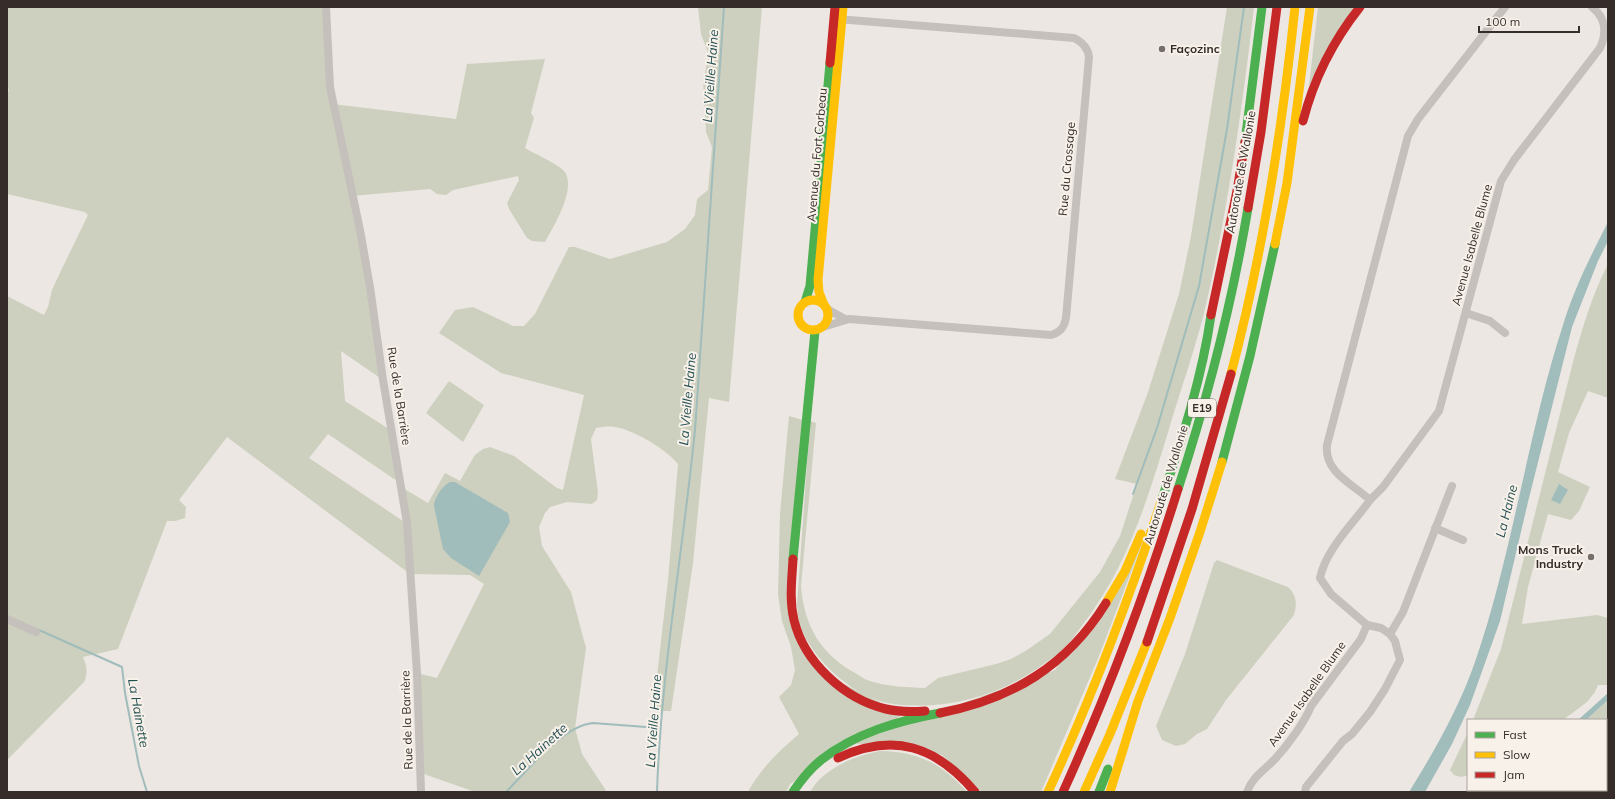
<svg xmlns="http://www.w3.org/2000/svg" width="1615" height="799" font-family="Mulish,sans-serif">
<rect width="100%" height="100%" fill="#ece7e2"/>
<!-- green -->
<g fill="#cdd0be">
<path d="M7,7H326L333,104L456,119L467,64L545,59L531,113L534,118L525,148C533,153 560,165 565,172C576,190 554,226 545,242L532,241L527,238L509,209L507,203L519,180L518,176L453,190L446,195L437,194L430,189L352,196L383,380L341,351L345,401L392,431L400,480L394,479L328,434L309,458L406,523L401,487L428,503L445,473L460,481L475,455L483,449L490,447L514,456L557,488L563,490L584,395L501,373L439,333L455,310L473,307L513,326H524L535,314L569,247H575L610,259L667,242L685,229L695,215L697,199L708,190L712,147L706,132L703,81L709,55L701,34L698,7H762L729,402L709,398L693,563L671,711H653L668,580L678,464C666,449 634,430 615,427C608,426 602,427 596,428L591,439L598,493L597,500L592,504L567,502L550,507L545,513L539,527L542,546L571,592L586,648L575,728L582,754L607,792H475L424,774L417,673L437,678L484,584L470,575L410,574L227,437L179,500L186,507L185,518L175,521H167L118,649L83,657C87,666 88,673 84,682L7,760V296L44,315L48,307L52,290L58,277L88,215L85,212L7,194V96L9,89L7,88Z"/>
<path d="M1227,7H1254C1245,86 1234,165 1219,243C1214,268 1209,293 1203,317C1193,355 1180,392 1169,429C1147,501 1128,566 1081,627C1076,634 1071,641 1065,647C1060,653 1052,658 1045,663C1002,695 947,711 893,704C855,699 812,660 800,625C798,619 798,611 797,605L810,421L816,423L801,586C804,626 821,655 857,674C861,677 866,680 870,681C888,687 907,687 925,688L938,678L996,664L1011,659L1027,650L1050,634L1100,572L1120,536L1137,484L1115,479L1147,395L1179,294L1191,236Z"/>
<path d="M1318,7H1354L1309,86Z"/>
<path d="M1608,264V398L1588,391L1569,433L1558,472L1590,487L1579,511L1571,520L1548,514L1528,587L1522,624L1597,615L1608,618V685H1598L1595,692L1587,702L1563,720H1473L1501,649L1573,362C1582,329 1592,295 1608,264Z"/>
<path d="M449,381L484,405L463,442L426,413Z"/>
<path d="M789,416L803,420L787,598L820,672L904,714L790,784L786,792H748C760,769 780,750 799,734L779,697L791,685L795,670L791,647L782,621L778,595L780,514Z"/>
<path d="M1143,541L1099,656L1041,792H982L942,755L853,743L1055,670Z"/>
<path d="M1217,560L1288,587C1297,595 1297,604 1294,615L1226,700L1207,729L1197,734L1185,744L1176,746L1162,740L1156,726L1185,654L1214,563Z"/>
<path d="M1608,700V726L1606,728V720H1586Z"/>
<path d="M1468,732V775L1461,777L1454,775L1450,770Z"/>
<path d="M880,751C919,752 941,763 967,792H810C824,768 854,756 880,751Z"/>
<path d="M1470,790H1542L1540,792H1465Z"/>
</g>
<!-- water -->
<g fill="#a0bcbb">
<path d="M1608,222V241L1598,261L1572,327L1528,502L1500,621L1470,705L1452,744L1425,792H1409C1435,750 1459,708 1475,662C1513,552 1527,436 1563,325C1574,289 1591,255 1608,222Z"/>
<path d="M450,482H455L508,513L510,522L479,576L451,558L443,549L434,506C434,498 443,485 450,482Z"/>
<path d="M1559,484L1568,490L1560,504L1551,500Z"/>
<path d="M1608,693V700L1586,720H1578Z"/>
</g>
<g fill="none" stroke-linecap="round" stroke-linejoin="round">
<!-- stream -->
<g stroke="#a0bcbb" stroke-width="2">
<path d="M1133,494L1157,428L1199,286L1227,129L1244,7"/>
<path d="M39,630L122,667L125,693L139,766L147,792"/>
<path d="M506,792C528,770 562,726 593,723L659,728"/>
<path d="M657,792C661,671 683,551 695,430L724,7"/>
</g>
<!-- street -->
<g stroke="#c5c0bc" stroke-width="8">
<path d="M326,7L330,87L360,230L370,287L383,380L407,523L417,673L421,792"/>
<path d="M827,309L845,319"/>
<path d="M1466,313L1490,321L1505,333"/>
<path d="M823,327L849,319L1051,335C1061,332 1064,327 1066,318L1089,57C1088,48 1082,42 1074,38L837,19"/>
<path d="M1370,500L1383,487L1439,411L1501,181L1514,160L1600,48C1607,33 1606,18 1592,7"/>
<path d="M1435,528L1463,540"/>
<path d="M7,619L36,632"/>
<path d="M1390,634L1403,612L1452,486"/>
<path d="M1247,792C1252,777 1265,770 1275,759C1287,746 1305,722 1311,706L1361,639L1367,625"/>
<path d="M1305,792L1306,787L1343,741L1352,734L1370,712L1385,689L1400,660L1395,641L1390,634L1381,628L1367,625L1331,594L1320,578C1326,549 1353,524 1370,500C1353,484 1324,473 1327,445L1408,136L1418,119L1505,7"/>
</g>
<!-- fast -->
<g stroke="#4caf50" stroke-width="9">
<path d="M1245,142L1262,7"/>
<path d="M805,302L810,286L830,63"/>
<path d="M1222,462L1250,356L1275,244"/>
<path d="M1178,489C1208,397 1232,303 1248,208"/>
<path d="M1162,499C1182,439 1202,378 1211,315"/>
<path d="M793,559L815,331"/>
<path d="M793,792C801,780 810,769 821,760C855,733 898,721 940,713"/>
<path d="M1099,792L1108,769"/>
</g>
<!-- slow -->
<g stroke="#ffc107" stroke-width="9">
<path d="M1275,244L1287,183L1310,7"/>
<circle cx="813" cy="315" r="15"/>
<path d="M824,305L819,292L818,280L843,7"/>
<path d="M1231,374C1263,253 1282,131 1295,7"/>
<path d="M1106,603L1125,571L1141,534"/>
<path d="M1606,759L1608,757"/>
<path d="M1602,790V792"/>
<path d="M1048,792C1092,697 1129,599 1162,499"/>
<path d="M1084,792L1110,734L1147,642"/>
<path d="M1110,792L1138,701L1170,618L1200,532L1222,462"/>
</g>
<!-- jam -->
<g stroke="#c62828" stroke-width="9">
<path d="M830,63L835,7"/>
<path d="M1303,121C1314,78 1333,41 1360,7"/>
<path d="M1248,208L1261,132L1277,7"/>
<path d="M1211,315L1237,191L1245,142"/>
<path d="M793,559C792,579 789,599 794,620C804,662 844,699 886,709C899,712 912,712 925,711"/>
<path d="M1147,642L1192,509L1231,374"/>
<path d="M940,713C1012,699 1067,666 1106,603"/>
<path d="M838,758C894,732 936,746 975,792"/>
<path d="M1606,775L1608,768"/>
<path d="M1063,792C1108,693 1146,592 1178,489"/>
<path d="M1579,792L1580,790"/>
</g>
<defs>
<g id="rail">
<path d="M1606,740L1608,738"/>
<path d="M1546,792L1548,790"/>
</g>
</defs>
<!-- rail casing -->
<use href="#rail" stroke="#ada9a6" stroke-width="3.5"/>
<!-- rail -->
<use href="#rail" stroke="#f8f1ea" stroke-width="2" stroke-dasharray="6" stroke-linecap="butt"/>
</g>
<!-- markers -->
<g fill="#766e6a" stroke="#f8f1ea" stroke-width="1.5">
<circle cx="1162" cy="49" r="4"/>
<circle cx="1591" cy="557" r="4"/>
</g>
<g text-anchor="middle" stroke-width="4" stroke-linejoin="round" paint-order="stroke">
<!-- shield labels -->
<rect fill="#f8f1ea" stroke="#706864" stroke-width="1" x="1188" y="399" width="28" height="18" rx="3"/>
<g font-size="11" font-weight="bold" fill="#362d2a">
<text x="1202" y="412">E19</text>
</g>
<!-- poi labels -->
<g font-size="12" font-weight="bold" fill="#362d2a" stroke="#f8f1ea" text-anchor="start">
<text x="1170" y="53">Façozinc</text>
<text x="1583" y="554" text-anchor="end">Mons Truck<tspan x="1583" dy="14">Industry</tspan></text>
</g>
<!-- street labels -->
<g font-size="12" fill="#362d2a" stroke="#f8f1ea">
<text transform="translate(817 155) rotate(-85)" y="4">Avenue du Fort Corbeau</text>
<text transform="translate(1067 169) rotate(-85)" y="4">Rue du Crossage</text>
<text transform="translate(1241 172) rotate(-80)" y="4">Autoroute de Wallonie</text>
<text transform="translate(1472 245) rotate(-75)" y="4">Avenue Isabelle Blume</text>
<text transform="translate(399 396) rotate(81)" y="4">Rue de la Barrière</text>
<text transform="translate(1166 485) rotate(-73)" y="4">Autoroute de Wallonie</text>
<text transform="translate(1307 694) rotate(-55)" y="4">Avenue Isabelle Blume</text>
<text transform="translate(407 720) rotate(-92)" y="4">Rue de la Barrière</text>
</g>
<!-- water labels -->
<g font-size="13" font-style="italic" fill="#245053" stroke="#f8f1ea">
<text transform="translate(710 76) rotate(-86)" y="5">La Vieille Haine</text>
<text transform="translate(687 399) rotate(-85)" y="5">La Vieille Haine</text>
<text transform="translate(1506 511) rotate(-76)" y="5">La Haine</text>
<text transform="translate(139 713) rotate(80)" y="5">La Hainette</text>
<text transform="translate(653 721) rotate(-86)" y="5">La Vieille Haine</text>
<text transform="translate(539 749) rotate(-42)" y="5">La Hainette</text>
</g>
</g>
<!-- border -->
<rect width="1615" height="799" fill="none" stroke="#362d2a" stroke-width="16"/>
<!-- legend -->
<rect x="1467" y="719" width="140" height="72" fill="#f8f1ea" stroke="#aaa39d"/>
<rect x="1475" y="732" width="20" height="6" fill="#4caf50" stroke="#aaa39d"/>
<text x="1503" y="739" font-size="12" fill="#362d2a">Fast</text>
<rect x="1475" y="752" width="20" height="6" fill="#ffc107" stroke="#aaa39d"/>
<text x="1503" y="759" font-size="12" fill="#362d2a">Slow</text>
<rect x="1475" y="772" width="20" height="6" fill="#c62828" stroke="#aaa39d"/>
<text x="1503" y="779" font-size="12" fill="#362d2a">Jam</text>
<!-- scale -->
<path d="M1479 26v6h100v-6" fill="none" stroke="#362d2a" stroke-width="2"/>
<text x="1485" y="26" font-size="12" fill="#362d2a" stroke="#f8f1ea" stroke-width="3" paint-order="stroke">100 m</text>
</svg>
